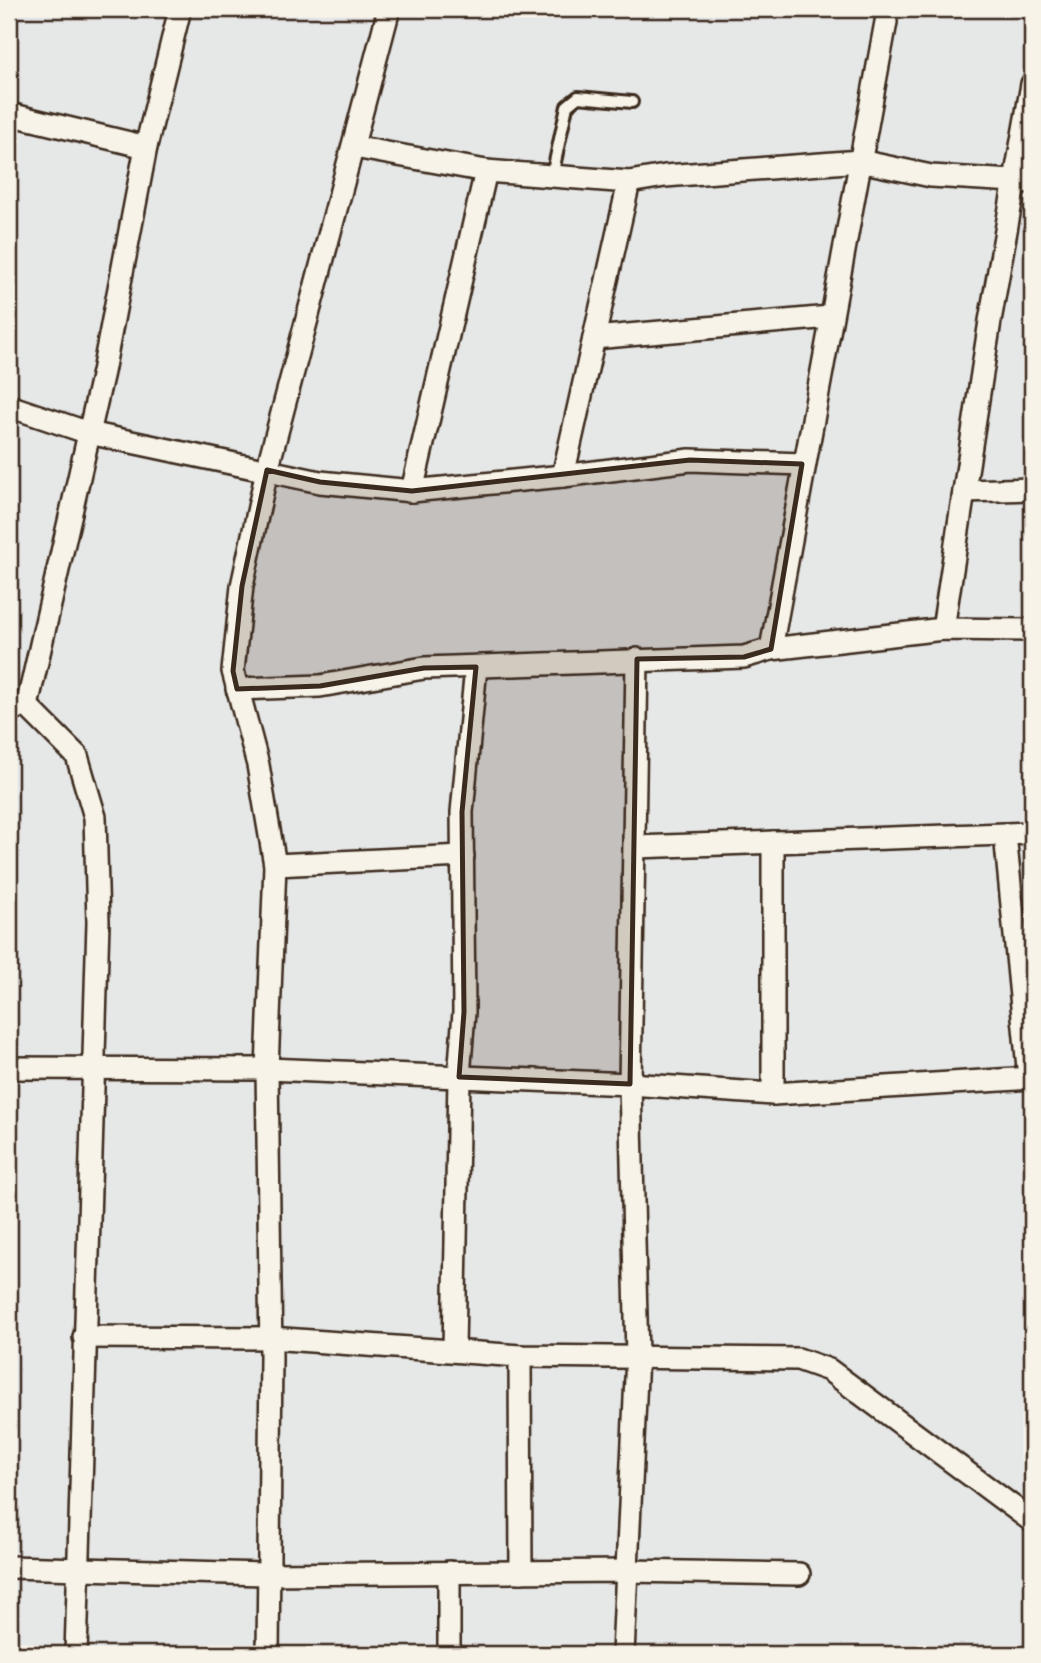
<svg xmlns="http://www.w3.org/2000/svg" width="1041" height="1663" font-family="Sriracha,sans-serif">
<rect width="100%" height="100%" fill="#e6e7e7"/>
<filter id="ink" filterUnits="userSpaceOnUse"><feTurbulence type="fractalNoise" baseFrequency=".0143" numOctaves="2"/><feDisplacementMap in="SourceGraphic" scale="14" xChannelSelector="R" yChannelSelector="G"/><feConvolveMatrix kernelMatrix="1 2 1 2 8 2 1 2 1" color-interpolation-filters="sRGB"/></filter>
<g filter="url(#ink)">
<g fill="none" stroke-linecap="round" stroke-linejoin="round">
<defs>
<path id="service" d="M552,176L567,106L578,97L632,102"/>
<g id="minor">
<path d="M9,114L146,147"/>
<path d="M354,147L486,171L629,182L665,176L860,161L931,176L1032,182"/>
<path d="M594,338L830,317"/>
<path d="M9,406L89,433L320,482L412,491L563,476L690,460L802,464"/>
<path d="M563,476L629,182"/>
<path d="M412,491L486,171"/>
<path d="M964,491L1032,489"/>
<path d="M943,629L990,321L1032,84"/>
<path d="M771,649L886,22"/>
<path d="M237,689L320,686L424,668L744,657L771,649L943,629L1032,630"/>
<path d="M27,706L103,372L146,147L180,9"/>
<path d="M9,709L27,706L77,756L95,817L98,922L76,1654"/>
<path d="M1005,834L1029,1078"/>
<path d="M635,847L1032,833"/>
<path d="M275,865L463,856"/>
<path d="M9,1068L267,1069L630,1084L773,1094L1032,1078"/>
<path d="M773,1094V842"/>
<path d="M84,1337L270,1338L520,1356L798,1359L829,1370L1032,1521"/>
<path d="M454,1350L459,1077L464,1012L462,812L476,667"/>
<path d="M520,1356L521,1572"/>
<path d="M9,1567L264,1574L627,1571L799,1574"/>
<path d="M449,1572V1654"/>
<path d="M268,1654L271,1356L267,1069L275,865L258,765L233,671L242,586L267,470L389,9"/>
<path d="M623,1654L637,1356L630,1084L637,659"/>
</g>
</defs>
<!-- service casing -->
<use href="#service" stroke="#3b2a1e" stroke-width="16"/>
<!-- minor casing -->
<use href="#minor" stroke="#3b2a1e" stroke-width="26"/>
<!-- service -->
<use href="#service" stroke="#f7f3e8" stroke-width="10"/>
<!-- minor -->
<use href="#minor" stroke="#f7f3e8" stroke-width="21"/>
</g>
</g>
<!-- marked area -->
<path fill="#3b2a1e" fill-opacity="0.2" stroke="#3b2a1e" stroke-width="5" stroke-linejoin="round" d="M690,460L802,464L771,649L744,657L637,659L630,1084L459,1077L464,1012L462,812L476,667L424,668L320,686L237,689L233,671L242,586L267,470L320,482L412,491Z"/>
<!-- margin -->
<rect width="1041" height="1663" fill="none" stroke="#f7f3e8" stroke-width="35"/>
<rect x="18" y="18" width="1006" height="1628" fill="none" stroke="#3b2a1e" stroke-width="2.5" filter="url(#ink)"/>
</svg>
